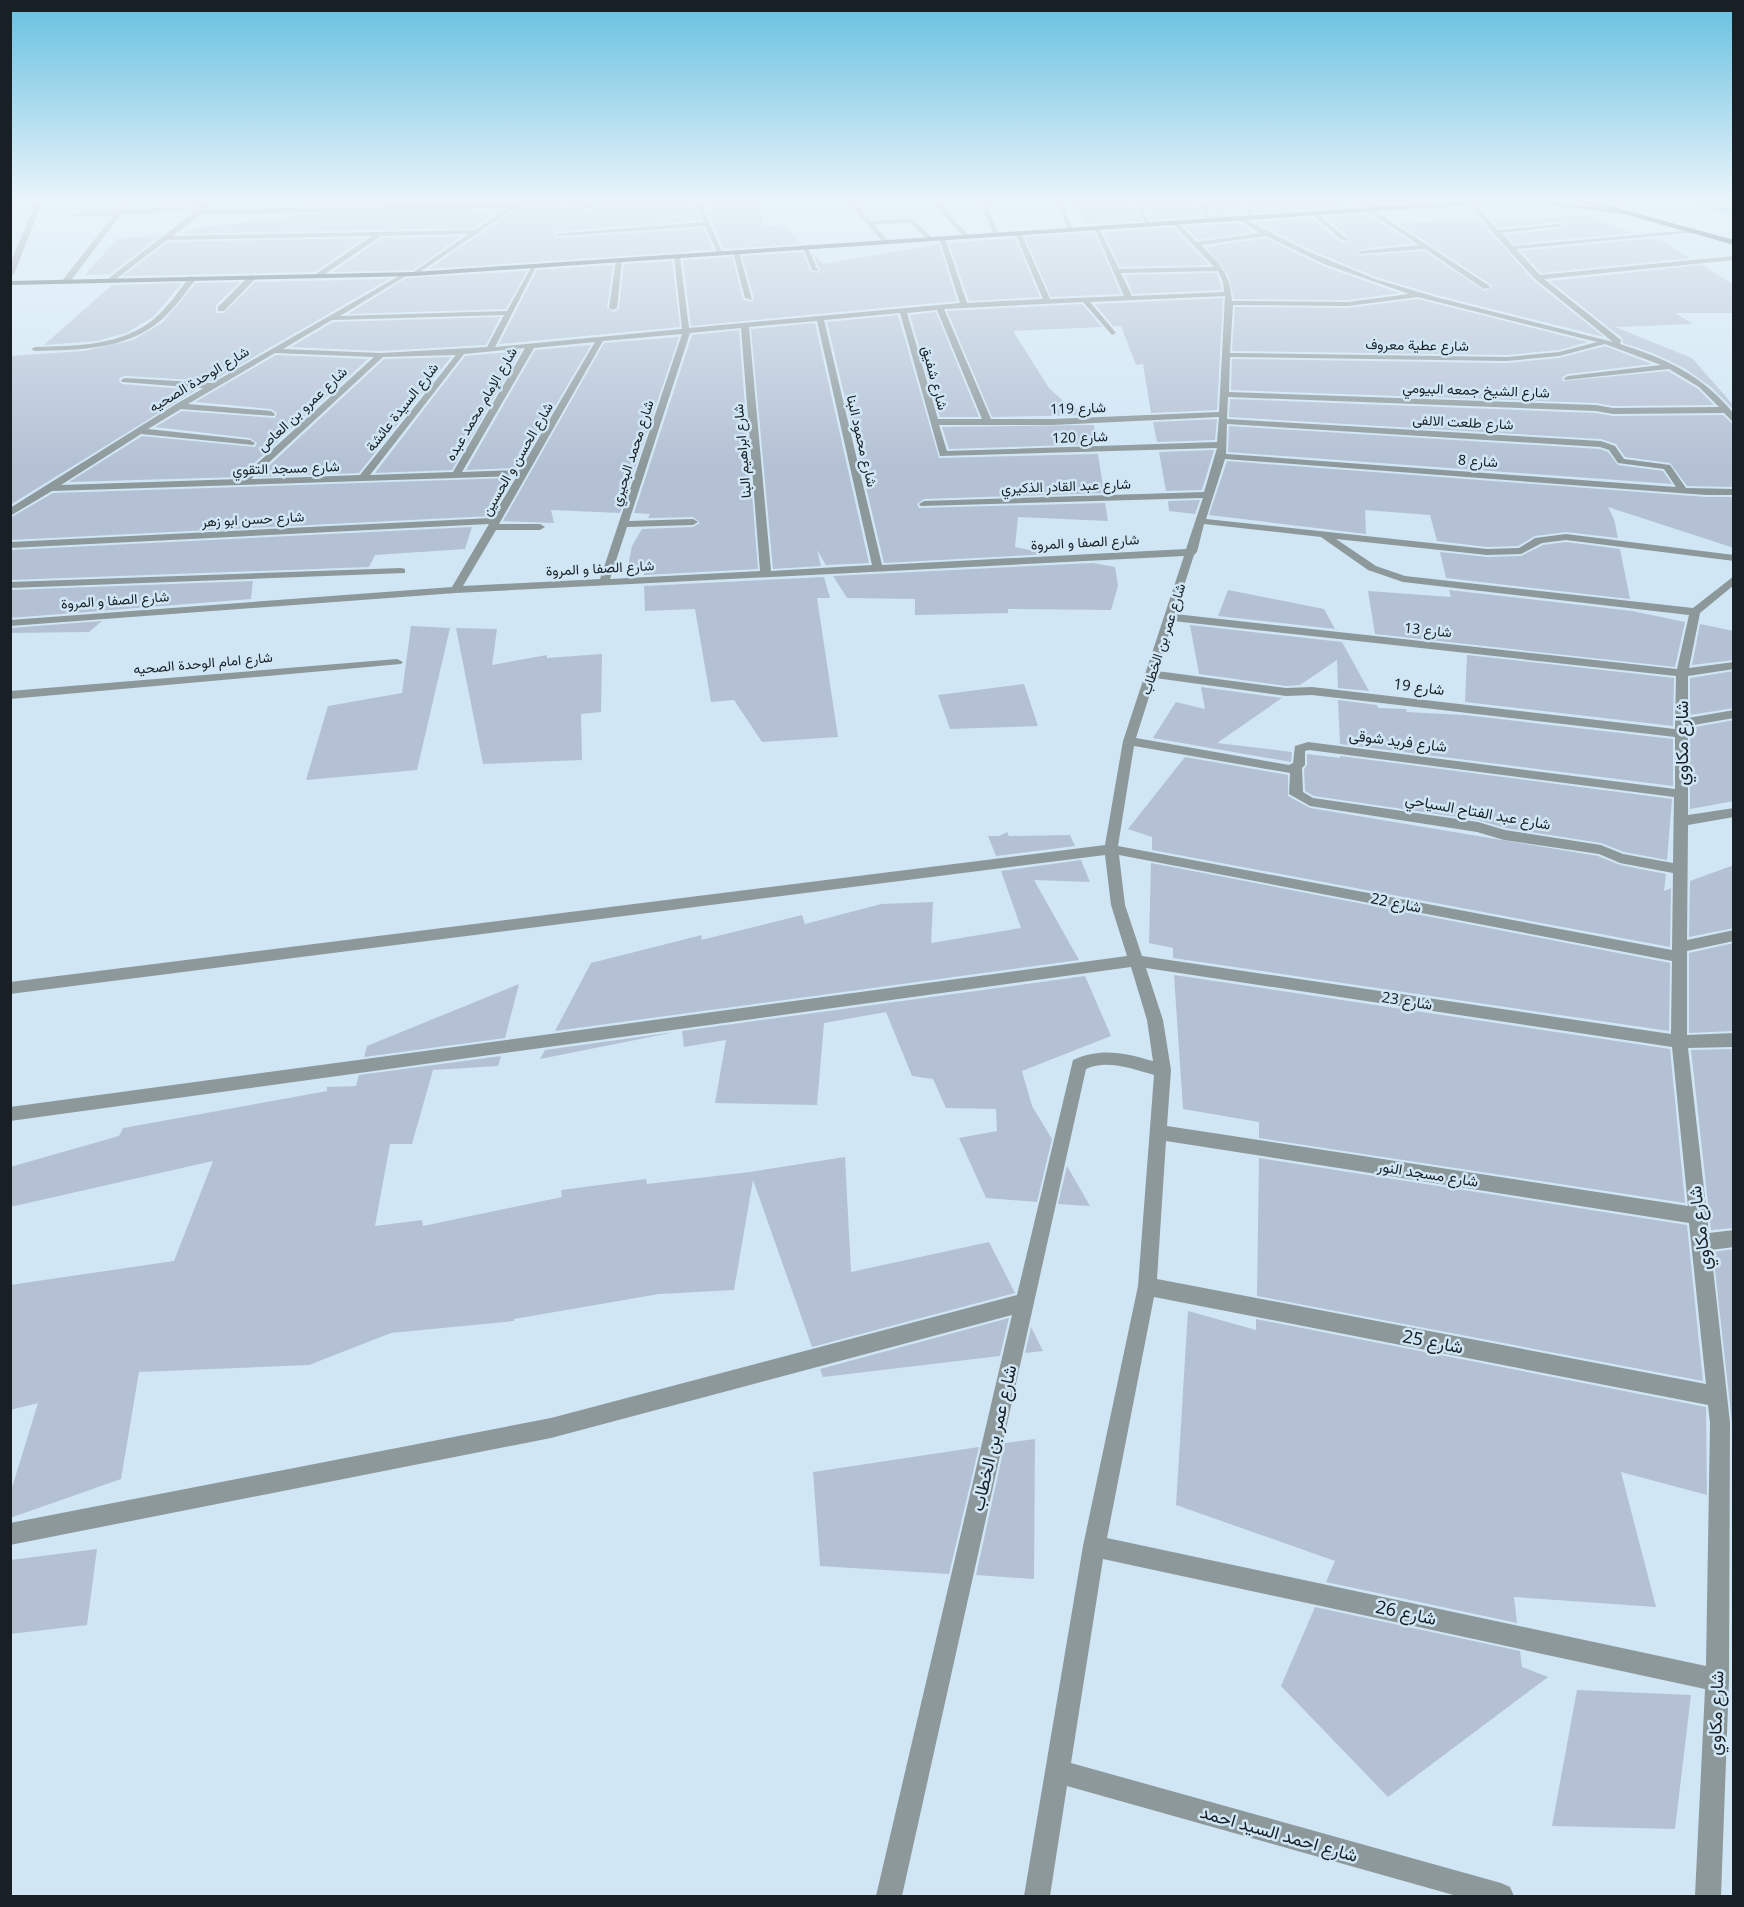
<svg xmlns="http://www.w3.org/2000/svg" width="1744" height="1907" font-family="'Noto Sans',Vazirmatn,sans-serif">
<rect width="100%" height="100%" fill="#d0e6f5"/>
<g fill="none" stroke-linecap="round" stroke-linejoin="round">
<!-- canal -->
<path fill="#40d3d4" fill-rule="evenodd" d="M1690,200H1722L1734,203V215L1692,204Z"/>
</g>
<!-- building -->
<g fill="#b4c1d4">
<path d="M395,200H610L563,207L568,212L658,200H692L701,220L555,232L553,234L558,238L704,228L713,250L429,269L521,205L516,201L394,203Z"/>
<path d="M703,200H762L763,227L784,225L802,244L723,249Z"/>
<path d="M1064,200H1131L1142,221L1088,224L1067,207Z"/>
<path d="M1142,200H1184L1186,202L1201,200H1247L1244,214L1212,216L1208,204L1202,201L1198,204L1202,217L1151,220Z"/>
<path d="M1257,200H1355L1360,206L1255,213Z"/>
<path d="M500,210L474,228L180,234L198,228L308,214Z"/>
<path d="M1368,214L1413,243L1361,249L1358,256L1424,251L1485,291L1493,286L1397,223L1479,220L1534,281L1604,337L1440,296L1376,277L1308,249L1255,222L1312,218L1341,242H1346L1347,236L1324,217Z"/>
<path d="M1587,215L1632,233L1514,244L1506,235L1563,228L1565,226L1560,222L1499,228L1491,219Z"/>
<path d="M1239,223L1253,232L1198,240L1184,226Z"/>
<path d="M1173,227L1209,265L1120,267L1103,232Z"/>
<path d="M1094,232L1121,294L1051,297L1025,237Z"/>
<path d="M161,235L110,274L85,275L117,239Z"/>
<path d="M461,236L413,270L333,272L382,238Z"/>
<path d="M364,238L315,272L123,276L168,242Z"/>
<path d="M1015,238L1040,297L969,301L949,243Z"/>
<path d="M1266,238L1323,266L1399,293L1348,300L1234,299L1228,275L1206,247Z"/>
<path d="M1645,239H1659L1690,258L1541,273L1521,251Z"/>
<path d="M939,244L957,301L691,326L683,260L732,257L743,299L751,302L754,299L742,256L803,252L810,271L818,273L820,270L813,254L823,264Z"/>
<path d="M672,261L680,327L499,344L537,270L613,265L607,308L614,312L619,308L624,264Z"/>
<path d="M1702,265L1734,285V313H1675L1693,324L1615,327L1692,358L1734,406V410L1711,387L1684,368L1653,353L1623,343L1622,338L1550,281Z"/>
<path d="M527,271L506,309L348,314L406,278Z"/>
<path d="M1217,273L1222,290L1133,294L1125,275Z"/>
<path d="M389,279L212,381L125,376L120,378L119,381L122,384L196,390L10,505V356L84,351L133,340L162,323L196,283L240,282L216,305V313H224L255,282Z"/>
<path d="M182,283L153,317L126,333L97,341L44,345L112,285Z"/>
<path d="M1223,298L1217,410L1151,413L1143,364L1136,365L1121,326H1113L1095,304Z"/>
<path d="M1418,299L1588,342L1559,350L1507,355L1232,351L1235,307L1348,308Z"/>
<path d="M1082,304L1102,327L1013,331L1049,388L1073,410L1091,406L1092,415L992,417L947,311Z"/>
<path d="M936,312L979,417H940L910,315Z"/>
<path d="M898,315L939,458L1098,454L1104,493L924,499L917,504L919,508L1105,503L1108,521L1018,517L1015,547L1048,554L884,563L827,322Z"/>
<path d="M500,317L486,345L381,351L291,347L333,322Z"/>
<path d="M815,323L869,563L826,565L817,550L821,566L773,569L751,329Z"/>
<path d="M739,330L758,569L644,575V573L627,571L632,546L642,529L693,527L700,523L693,517L648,518L650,514L634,513L692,335Z"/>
<path d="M679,337L620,513L551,510L554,523L503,521L604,343Z"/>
<path d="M591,345L519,468L466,470L535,350Z"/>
<path d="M1605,346L1652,364L1568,374L1562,377L1563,381L1668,371L1698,389L1714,405L1613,406L1596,403L1231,390L1232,359L1507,363L1559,358Z"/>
<path d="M521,351L452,470L375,473L465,356Z"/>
<path d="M276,355L368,359L239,477L69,482L142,436L255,447L257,443L250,438L155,427L182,411L275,418L277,413L271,409L195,402Z"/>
<path d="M451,357L359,473L257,477L384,359Z"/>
<path d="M1230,399L1596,413L1613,416L1723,415L1734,425V487L1687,486L1670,463L1625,457L1616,444L1601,439L1229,417Z"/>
<path d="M1217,419L1215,440L1157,442L1153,422Z"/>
<path d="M1094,425L1097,444L949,449L942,427Z"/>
<path d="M1229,426L1600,449L1608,452L1618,465L1663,471L1672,484L1228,452Z"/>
<path d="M1214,450L1202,490L1166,491L1159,452Z"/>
<path d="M1227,461L1706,497H1734V548L1608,507L1614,519L1618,538L1566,532L1535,536L1518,546L1487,547L1437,541L1430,515L1365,510L1366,534L1209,515Z"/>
<path d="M513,478L491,516L10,540V518L53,493Z"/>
<path d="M1200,500L1195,514L1169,511L1168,501Z"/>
<path d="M472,527L465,549L375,555L369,567L10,580V550Z"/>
<path d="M1566,542L1620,549L1630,599L1446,578L1440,552L1487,557L1521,556L1543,545Z"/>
<path d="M1093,563L1115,567L1118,586L1111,610L1008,609V613L915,615V599L847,598L833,576Z"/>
<path d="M824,577L830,598H817L838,737L762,742L734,700L711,702L695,609L645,611L644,586Z"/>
<path d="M253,581L251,599L10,618V590Z"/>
<path d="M1228,590L1324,609L1335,629L1218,616Z"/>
<path d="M1449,590L1632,611L1685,622L1675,667L1375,634L1368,591L1451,597Z"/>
<path d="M102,621L89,632L10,633V628Z"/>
<path d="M1700,624L1734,631V660L1692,665Z"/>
<path d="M1190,625L1342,642L1369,691L1338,688L1337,660L1300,685L1286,686L1199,674Z"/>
<path d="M411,626L450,628L417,770L306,780L328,706L402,693Z"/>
<path d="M456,628L497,629L492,665L547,655V658L602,654L601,712L581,714L582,760L483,764Z"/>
<path d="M1467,655L1674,678L1673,726L1465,702Z"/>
<path d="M1734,671V708L1690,715V678Z"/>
<path d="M1024,684L1038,726L950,729L938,695Z"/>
<path d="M1201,687L1282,698L1217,743L1292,752L1291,762L1153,738L1176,702L1205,709Z"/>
<path d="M1338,700L1377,705L1378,708L1406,709L1407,712L1464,715L1673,739V786L1340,744Z"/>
<path d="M1734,720V801L1690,809V728Z"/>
<path d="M1307,754L1340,758V756L1672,799L1667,860L1624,852L1601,843L1505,828L1478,820L1314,796L1305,791L1304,769L1307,765Z"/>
<path d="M1185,757L1288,775V796L1310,808L1598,856L1620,865L1666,874L1664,891L1671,888L1670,947L1152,850V837L1128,829Z"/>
<path d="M1007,832L1009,836L1070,835L1075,846L996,856L988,836H999Z"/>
<path d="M1081,860L1090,882L1034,880L1079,960L555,1031L591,963L702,935L701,940L802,915L805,924L881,904L933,902L931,943L1021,928L1001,871Z"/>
<path d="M1151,863L1670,963L1669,1031L1173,958V948L1149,943Z"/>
<path d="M1734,865V928L1689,937L1690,881Z"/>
<path d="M1734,943V1031L1689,1033V953Z"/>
<path d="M1174,975L1670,1049L1685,1203L1259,1138V1122L1183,1109Z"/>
<path d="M1085,976L1111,1036L1022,1071L1032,1106L1052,1139L1037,1202L986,1198L959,1138L997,1131L996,1109L946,1108L933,1079L912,1076L886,1012L824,1023L817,1105L715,1103L726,1040L684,1047L682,1031Z"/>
<path d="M519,984L505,1038L364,1057L367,1046Z"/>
<path d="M675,1032L540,1059L545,1050Z"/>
<path d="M1734,1049V1228L1711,1230L1691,1050Z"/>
<path d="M501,1056L498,1066L433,1070L412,1144H390L375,1226L422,1220L423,1226L562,1197L561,1190L646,1179L647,1184L750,1172L845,1157L851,1272L989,1242L1015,1293L812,1347L753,1180L734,1290L659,1294L514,1319V1321L391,1333L309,1365L139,1372L121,1479L10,1518V1494L38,1403L10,1410V1285L174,1261L213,1161L10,1207V1167L119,1136L123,1128L327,1091V1087L356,1086L359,1075Z"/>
<path d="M1259,1158L1687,1225L1703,1381L1257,1296Z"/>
<path d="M1067,1166L1090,1206L1058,1204Z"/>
<path d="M1734,1249V1502L1732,1423L1713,1252Z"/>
<path d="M1188,1311L1256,1330V1319L1706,1407L1707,1495L1621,1472L1656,1607L1514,1597L1517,1623L1326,1582L1335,1561L1176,1505Z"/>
<path d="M1009,1318L1000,1356L823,1377L820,1369Z"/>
<path d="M1031,1327L1043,1351L1025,1353Z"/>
<path d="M1035,1439L1034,1579L976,1575L1005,1443Z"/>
<path d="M979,1447L949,1574L820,1566L813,1472Z"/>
<path d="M97,1549L87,1625L10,1634V1560Z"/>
<path d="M1315,1607L1520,1651L1522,1667L1548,1677L1388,1797L1281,1686Z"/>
<path d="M1577,1690L1691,1695L1675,1829L1552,1826Z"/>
</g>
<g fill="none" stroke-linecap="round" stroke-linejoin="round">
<!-- lane -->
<g fill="#8d989b" fill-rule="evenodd">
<path d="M803,247L808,248L818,271L812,270Z"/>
<path d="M250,275L257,277L224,311H218V307Z"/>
<path d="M190,276L197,278C185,293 174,309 160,321C126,350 77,350 35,351L31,349L35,347C76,346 121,346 154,319C168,307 179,291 190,276Z"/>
<path d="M125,378L212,383L216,386L212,389L122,382L121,380Z"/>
</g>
<!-- street -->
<g fill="#8d989b" fill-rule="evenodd">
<path d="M37,200H43L14,274L10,276V264Z"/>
<path d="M206,200H212L204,210L516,203L519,205L414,276L412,273L469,234L381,236L319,278L316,274L372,236L167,240L112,282L109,278L197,210L121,214L69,283L62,281L114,215L72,217L70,214L117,211L123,205L126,207L124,210L201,206ZM507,208L475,230L173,236L201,214Z"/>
<path d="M631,200H656L568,210L565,208Z"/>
<path d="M694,200H700L723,255L718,254L705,226L558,236L555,234L704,222Z"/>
<path d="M846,200H853L871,221L913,219L933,239L928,240L909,222L874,225L889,242L884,243Z"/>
<path d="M930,200H937L969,236V238H965Z"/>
<path d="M979,200H985L999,236L994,235Z"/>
<path d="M1056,200H1062L1073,231L1068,230Z"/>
<path d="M1133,200H1139L1151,226H1147Z"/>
<path d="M1249,200H1255L1252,218L1249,220L1246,218Z"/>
<path d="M1357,200H1364L1372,209L1491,287L1484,289L1425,249L1359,254L1361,251L1419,245L1368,211Z"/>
<path d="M1468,202H1472L1498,230L1560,224L1563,226L1502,233L1513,246L1694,230L1697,232L1516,249L1540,275L1734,256V260L1544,279L1621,340L1620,344C1665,358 1704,376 1734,414V423L1724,413L1613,414L1596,411L1228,397L1227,419L1601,441L1615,446L1624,459L1670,465L1686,488L1734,489V495H1706L1225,459L1206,519L1487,549L1519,548L1535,538L1566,534L1734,555V561L1566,540L1542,543L1521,554L1487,555L1336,539L1376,566L1405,576L1693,608L1734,576V585L1700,613L1689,668L1734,662V669L1688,676V718L1734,710V718L1688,726V815L1734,808V817L1688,825L1687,940L1734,930V941L1687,951V1035L1734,1033V1047L1688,1048L1709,1233L1734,1230V1247L1711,1250L1730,1423L1729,1680L1721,1896H1695L1705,1689L1103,1559L1071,1763L1501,1883L1510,1887L1514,1896H1457L1067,1786L1050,1896H1024L1083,1546L1138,1286L1154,1075C1133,1069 1107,1059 1086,1069L902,1896H876L1012,1315L551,1438L10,1545V1523L551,1418L1017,1295L1073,1060C1101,1047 1125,1053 1153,1061L1147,1020L1131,967L10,1121V1107L1127,956L1111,905L1105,855L10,994V982L1105,845L1123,741L1184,556L456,593L10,626V620L452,587L489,524L10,548V542L492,518L517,476L52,491L10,516V508L176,404L404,273L406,276L340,316L507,311L532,266L537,265L495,347L682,329L674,256L677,254L680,256L689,328L960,303L939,238L942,236L945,238L967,303L1043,299L1015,233L1018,231L1021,233L1050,299L1124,296L1094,227L1099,228L1119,269L1214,267L1172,223L1177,222L1197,242L1260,233L1237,219L1239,216L1307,251L1375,279L1439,298L1613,342L1535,279L1493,233ZM1266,236L1324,264L1409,294L1348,302L1232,301C1230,273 1220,265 1201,245ZM1218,271L1223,282L1224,292L1132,296L1121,273ZM1225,296L1219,412L1053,419H991L944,309L1083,302L1112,335L1116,333L1090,302ZM1418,297L1597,342L1559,352L1507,357L1230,353L1233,305L1348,306ZM937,310L982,419H938L907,313ZM900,313L940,456L1217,448L1204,492L924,501L919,504L921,506L1203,498L1186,549L882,565L824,320ZM504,315L487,347L381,353L283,349L332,320ZM817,321L872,565L771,571L749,327ZM741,328L760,571L610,579L627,527L693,525L698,522L693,519L629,521L690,333ZM682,334L600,579L463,586L496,530H540L545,527L540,524H499L603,341ZM595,342L520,470L462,472L534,348ZM1605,344L1661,365L1568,376L1564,378L1565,380L1669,369L1699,387L1719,407L1613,408L1596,405L1229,392L1230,357L1507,361L1559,356ZM525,348L453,472L370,475L464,354ZM275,353L374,357L240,479L61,485L141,434L253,445L255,443L250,440L148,429L181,409L274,416L275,414L271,411L188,404ZM456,355L360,475L251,479L383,357ZM1219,417L1217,442L947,451L939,425H1053ZM1227,424L1600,447L1609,450L1618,463L1664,469L1676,487L1226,454ZM1204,524L1321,537L1368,570L1403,582L1689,615L1677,669L1175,614L1194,555L1197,552ZM1173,621L1676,676L1675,729L1312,687L1286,688L1157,671ZM1155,678L1286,696L1312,695L1675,737V789L1308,742L1295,746L1293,763L1289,765L1136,738ZM1134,746L1290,773L1289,794L1310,806L1477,832L1504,840L1599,854L1620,863L1673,873L1672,950L1118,846ZM1309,750L1674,797L1673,863L1623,854L1601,845L1505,830L1478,822L1313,798L1303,792L1302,768L1305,765V751ZM1119,855L1672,961L1671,1034L1142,956L1125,905ZM1146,968L1672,1047L1688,1206L1167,1126L1171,1070L1163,1020ZM1166,1141L1689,1223L1706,1384L1157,1279ZM1154,1297L1708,1405L1710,1423L1706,1666L1107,1538Z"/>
<path d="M1203,203L1206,205L1211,221L1206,220L1200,205Z"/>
<path d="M1311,212H1315L1346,238V240H1342L1311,214Z"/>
<path d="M736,250L739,252L752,300L745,298L733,252Z"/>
<path d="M619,258L622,260L617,308L613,310L609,308L616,260Z"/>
<path d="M401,568L405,569V573L10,588V582Z"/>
<path d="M397,659L403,662L401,664L10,699V691Z"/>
</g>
<!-- secondary -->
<path fill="#647579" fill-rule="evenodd" d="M1633,200L1618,203L1615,201V200Z"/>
<!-- primary -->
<path fill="#475b61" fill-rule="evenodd" d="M1481,200L1552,201L1626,212L1623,214L1552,205L1482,204L414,276L10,285V281L414,272Z"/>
<!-- highway -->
<path fill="#2e464c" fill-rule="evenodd" d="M1575,200H1588L1734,240V245Z"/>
</g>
<!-- sky -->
<linearGradient id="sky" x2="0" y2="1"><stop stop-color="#65c0e0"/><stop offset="0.43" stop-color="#eaf4fa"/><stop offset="1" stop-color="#eaf4fa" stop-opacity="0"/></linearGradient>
<rect width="1744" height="467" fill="url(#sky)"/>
<g text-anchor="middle" stroke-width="5" stroke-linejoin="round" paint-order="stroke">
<!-- far-street labels -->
<g font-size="14" fill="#182025" stroke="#d0e6f5">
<text transform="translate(1417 345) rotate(1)" y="5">شارع عطية معروف</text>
<text transform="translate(935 378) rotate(75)" y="5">شارع شفيق</text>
<text transform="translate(199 379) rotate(-31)" y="5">شارع الوحدة الصحيه</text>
<text transform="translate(1476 390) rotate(2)" y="5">شارع الشيخ جمعه البيومي</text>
<text transform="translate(481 404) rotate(-60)" y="5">شارع الإمام محمد عبده</text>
<text transform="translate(402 407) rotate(-52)" y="5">شارع السيدة عائشة</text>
<text transform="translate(1078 408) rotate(-2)" y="5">شارع 119</text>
<text transform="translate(302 409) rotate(-43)" y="5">شارع عمرو بن العاص</text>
<text transform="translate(1463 422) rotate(3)" y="5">شارع طلعت الالفى</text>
<text transform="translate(1080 437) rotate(-2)" y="5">شارع 120</text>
<text transform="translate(862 441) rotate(77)" y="5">شارع محمود البنا</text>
<text transform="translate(742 451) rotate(-95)" y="5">شارع ابراهيم البنا</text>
<text transform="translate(632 453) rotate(-72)" y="5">شارع محمد البحيري</text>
<text transform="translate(517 459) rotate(-60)" y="5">شارع الحسن و الحسين</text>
<text transform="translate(1478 461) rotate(4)" y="5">شارع 8</text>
<text transform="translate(286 468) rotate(-2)" y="5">شارع مسجد التقوي</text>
<text transform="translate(1066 486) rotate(-2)" y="5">شارع عبد القادر الذكيري</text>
<text transform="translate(253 519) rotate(-3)" y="5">شارع حسن ابو زهر</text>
<text transform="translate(1085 542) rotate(-3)" y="5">شارع الصفا و المروة</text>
<text transform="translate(600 568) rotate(-3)" y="5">شارع الصفا و المروة</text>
<text transform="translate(115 600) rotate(-4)" y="5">شارع الصفا و المروة</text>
<text transform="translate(1428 630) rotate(6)" y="5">شارع 13</text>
<text transform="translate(1163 639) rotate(-72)" y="5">شارع عمر بن الخطاب</text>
<text transform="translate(203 663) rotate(-5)" y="5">شارع امام الوحدة الصحيه</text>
</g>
<!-- street labels -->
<g font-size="15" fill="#182025" stroke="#d0e6f5">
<text transform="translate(1419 687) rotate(7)" y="5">شارع 19</text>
<text transform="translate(1398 741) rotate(7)" y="5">شارع فريد شوقى</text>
<text transform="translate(1478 812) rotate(10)" y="5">شارع عبد الفتاح السياحي</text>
<text transform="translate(1396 903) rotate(11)" y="5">شارع 22</text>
<text transform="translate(1407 1001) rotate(9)" y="5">شارع 23</text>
<text transform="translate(1428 1174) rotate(9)" y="5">شارع مسجد النور</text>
</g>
<!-- near-street labels -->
<g font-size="18" fill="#182025" stroke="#d0e6f5">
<text transform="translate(1682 743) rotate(-90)" y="6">شارع مكاوي</text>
<text transform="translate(1700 1228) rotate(-97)" y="6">شارع مكاوي</text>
<text transform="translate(1433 1342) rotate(11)" y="6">شارع 25</text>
<text transform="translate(994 1438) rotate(-77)" y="6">شارع عمر بن الخطاب</text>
<text transform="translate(1406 1613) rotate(12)" y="6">شارع 26</text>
<text transform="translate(1716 1713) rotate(-88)" y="6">شارع مكاوي</text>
<text transform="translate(1279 1834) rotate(16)" y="6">شارع احمد السيد احمد</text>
</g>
</g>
<!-- border -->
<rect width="1744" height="1907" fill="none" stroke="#182025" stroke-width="24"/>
</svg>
